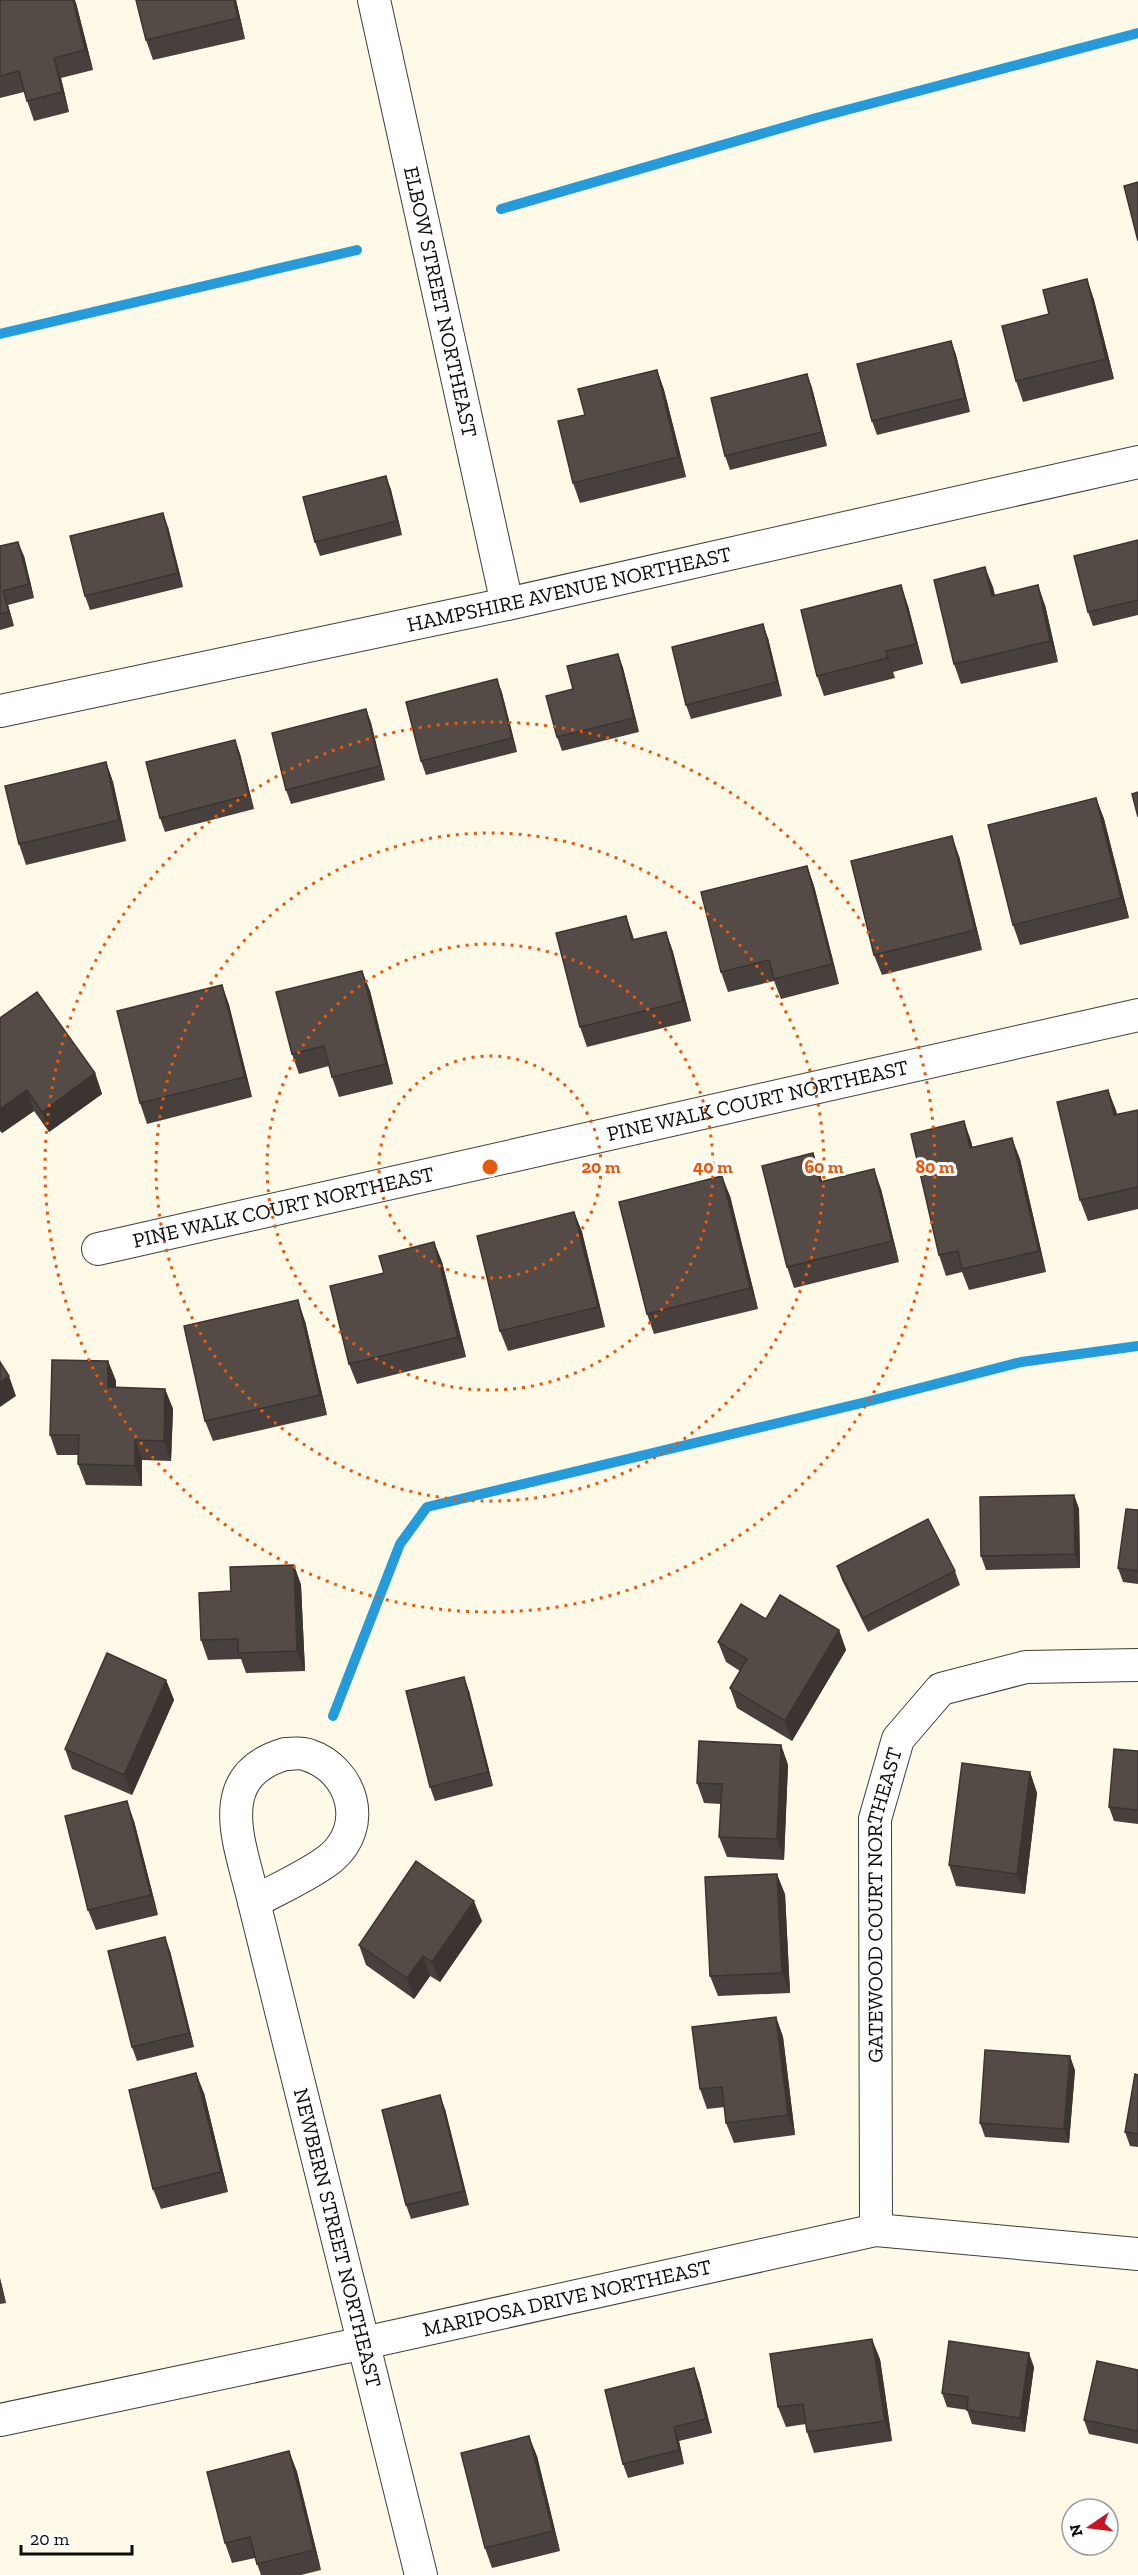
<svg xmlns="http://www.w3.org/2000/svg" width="1138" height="2575" font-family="'Zilla Slab',serif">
<rect width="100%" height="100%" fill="#fff9e8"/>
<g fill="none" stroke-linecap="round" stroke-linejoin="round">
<!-- stream -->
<g stroke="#269bdb" stroke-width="10">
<path d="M501,209L816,118L1138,33"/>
<path d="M0,334L357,250"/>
<path d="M333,1716L400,1544L427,1507L866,1402L1021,1362L1138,1346"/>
</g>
<defs>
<g id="minor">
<path id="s1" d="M374,0L507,604"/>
<path id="s2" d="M0,711L507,604L1138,462"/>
<path id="s3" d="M98,1249L1138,1015"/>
<path d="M285,1754C292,1754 301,1752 308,1755C353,1770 369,1826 331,1858C310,1875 277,1889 254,1902C241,1845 209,1777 285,1754Z"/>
<path id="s4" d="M254,1902L421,2575"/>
<path id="s5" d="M876,2230L875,1819L898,1739L941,1689L1026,1667L1138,1665"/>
<path id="s6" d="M0,2420L364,2343L876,2230L1138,2254"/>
</g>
</defs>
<!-- minor casing -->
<use href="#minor" stroke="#3e3e3e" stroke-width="34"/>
<!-- minor -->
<use href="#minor" stroke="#fff" stroke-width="32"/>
</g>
<!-- wall -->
<g fill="#48403c">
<path d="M0,0L76,3L93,70L61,78L69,112L34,121L24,92L0,98Z"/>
<path d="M236,0L245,39L153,60L146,40Z"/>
<path d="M1087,279L1094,300L1114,379L1023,402L1016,381L1049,314Z"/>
<path d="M951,341L956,355L970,412L877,435L872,421Z"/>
<path d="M657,370L664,390L686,477L580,503L573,483L585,415Z"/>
<path d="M807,374L812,388L827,446L730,470L725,456Z"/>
<path d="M386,476L391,490L402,535L320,556L315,542Z"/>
<path d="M168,527L183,587L90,610L85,596Z"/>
<path d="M1138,540V615L1093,626L1088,612Z"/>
<path d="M0,546L24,556L34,598L8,605L14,626L0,630Z"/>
<path d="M901,585L908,606L923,664L893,672L895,678L824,696L817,676Z"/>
<path d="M993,587L995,595L1045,605L1058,662L961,684L954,664Z"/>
<path d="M768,638L782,696L691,719L686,705Z"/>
<path d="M618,654L623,668L639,732L562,751L557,737Z"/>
<path d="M497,679L502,693L517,752L426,775L421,761Z"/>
<path d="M366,709L371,723L385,780L291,804L286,790Z"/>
<path d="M235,740L240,754L254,809L165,832L160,818Z"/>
<path d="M106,762L113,782L126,841L26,865L19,844Z"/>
<path d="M1096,798L1104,819L1129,918L1020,945L1013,925Z"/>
<path d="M959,856L982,950L882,975L874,955Z"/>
<path d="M807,866L814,886L839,984L781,999L774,981L728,992L721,972Z"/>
<path d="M626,916L634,940L666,932L673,952L691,1021L587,1047L580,1027Z"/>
<path d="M362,971L370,991L393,1084L339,1097L332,1077L329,1066L299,1074L292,1054Z"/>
<path d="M222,985L229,1005L252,1097L147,1124L140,1103Z"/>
<path d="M0,1018L95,1073L102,1094L49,1132L34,1111L2,1133L0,1131Z"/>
<path d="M1108,1090L1117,1115L1138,1110V1209L1088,1221L1080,1200Z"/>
<path d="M964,1121L973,1148L1020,1159L1046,1272L969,1290L962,1272L946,1276L939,1255Z"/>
<path d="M820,1174L822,1181L881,1189L899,1262L794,1288L787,1267Z"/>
<path d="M730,1196L758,1309L654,1334L647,1314Z"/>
<path d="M574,1212L582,1232L605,1327L508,1351L500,1331Z"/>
<path d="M434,1242L442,1262L466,1357L357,1384L349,1364L384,1273Z"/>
<path d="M305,1321L327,1415L213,1441L205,1421Z"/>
<path d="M108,1361L116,1381V1387L165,1389L173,1409L171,1461L142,1460V1486L86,1485L78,1464V1455H57L50,1435Z"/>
<path d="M1074,1495L1079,1509L1080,1568L986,1570L981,1556Z"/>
<path d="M1138,1510V1584L1123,1582L1118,1568Z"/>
<path d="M294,1565L301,1585L305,1671L246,1673L241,1659L208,1660L201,1640L231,1591Z"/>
<path d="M837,1566L955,1571L960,1585L868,1632L842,1580Z"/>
<path d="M766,1619L839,1630L846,1650L792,1741L737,1708L730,1688L740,1671L726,1662L718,1642Z"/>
<path d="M166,1680L174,1700L132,1795L72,1769L65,1749Z"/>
<path d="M469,1691L493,1786L435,1801L430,1787Z"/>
<path d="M781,1745L788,1765L784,1860L727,1857L719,1837L721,1804L704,1803L697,1783Z"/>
<path d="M1138,1751V1824L1114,1821L1109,1807Z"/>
<path d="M1030,1772L1037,1793L1025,1894L956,1886L949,1865Z"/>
<path d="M134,1821L158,1915L96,1930L88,1910Z"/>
<path d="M785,1894L790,1993L718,1996L710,1976Z"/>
<path d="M482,1921L440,1982L430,1976L414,1999L366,1965L359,1945Z"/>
<path d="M170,1951L194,2047L137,2061L132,2047Z"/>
<path d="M776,2017L783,2037L795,2135L734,2143L726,2123L725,2107L707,2109L700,2089Z"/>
<path d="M1075,2070L1069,2143L985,2137L980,2123Z"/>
<path d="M1138,2075V2147L1130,2146L1125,2132Z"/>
<path d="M204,2093L228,2192L161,2209L153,2189Z"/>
<path d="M445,2109L469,2205L411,2219L406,2205Z"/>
<path d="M0,2278L6,2303L0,2304Z"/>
<path d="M880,2359L892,2441L814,2453L807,2432L806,2424L786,2427L778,2407Z"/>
<path d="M1034,2367L1025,2432L972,2424L967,2410L947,2407L942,2393Z"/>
<path d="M1138,2370V2444L1089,2434L1084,2420Z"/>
<path d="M699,2382L712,2433L679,2441L684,2464L628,2478L623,2464Z"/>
<path d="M289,2451L297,2472L321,2570L301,2575H261L255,2558L232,2563L225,2543Z"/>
<path d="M537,2456L560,2551L492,2568L485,2548Z"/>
</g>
<!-- shaded-wall -->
<g fill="#3b3431">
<path d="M73,0H75L76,3L93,70L85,50Z"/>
<path d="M234,0H236L245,39L238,18Z"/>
<path d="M54,58L61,78L69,112L62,92Z"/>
<path d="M1087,279L1094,300L1114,379L1106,359Z"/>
<path d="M951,341L956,355L970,412L965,398Z"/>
<path d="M657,370L664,390L686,477L678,457Z"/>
<path d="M807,374L812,388L827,446L822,432Z"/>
<path d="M386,476L391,490L402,535L397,521Z"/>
<path d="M163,513L168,527L183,587L178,573Z"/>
<path d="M18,542L24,556L34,598L29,584Z"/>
<path d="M985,567L993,587L999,616L992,596Z"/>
<path d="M901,585L908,606L923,664L916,644Z"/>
<path d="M1038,585L1045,605L1058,662L1050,641Z"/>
<path d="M3,591L8,605L14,626L9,612Z"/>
<path d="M763,624L768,638L782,696L777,682Z"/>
<path d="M886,651L895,678L887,658Z"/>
<path d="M618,654L623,668L639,732L634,718Z"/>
<path d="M497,679L502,693L517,752L512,738Z"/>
<path d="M366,709L371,723L385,780L380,766Z"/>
<path d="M235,740L240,754L254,809L249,795Z"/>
<path d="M106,762L113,782L126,841L119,820Z"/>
<path d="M1096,798L1104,819L1129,918L1121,898Z"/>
<path d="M952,836L959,856L982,950L975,930Z"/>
<path d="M807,866L814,886L839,984L832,964Z"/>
<path d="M626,916L633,936L639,960L632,940Z"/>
<path d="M666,932L673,952L691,1021L683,1001Z"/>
<path d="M362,971L370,991L393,1084L386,1064Z"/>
<path d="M222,985L229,1005L252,1097L245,1077Z"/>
<path d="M95,1073L102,1094L49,1132L42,1112Z"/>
<path d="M27,1090L34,1111L2,1133L0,1129V1109Z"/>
<path d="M1108,1090L1116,1110L1122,1135L1114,1115Z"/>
<path d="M964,1121L971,1141L978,1169L970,1148Z"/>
<path d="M1012,1138L1020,1159L1046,1272L1039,1251Z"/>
<path d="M813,1153L820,1174L827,1202L820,1182Z"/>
<path d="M874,1169L881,1189L899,1262L892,1241Z"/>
<path d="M722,1176L730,1196L758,1309L750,1288Z"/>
<path d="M574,1212L582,1232L605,1327L598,1307Z"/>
<path d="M434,1242L442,1262L466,1357L458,1337Z"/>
<path d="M298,1300L305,1321L327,1415L320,1395Z"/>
<path d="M108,1361L116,1381L115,1407L108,1387Z"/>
<path d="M9,1376L16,1396L0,1407V1382Z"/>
<path d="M165,1389L173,1409L171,1461L164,1441Z"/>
<path d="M135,1440L142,1460V1486L135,1466Z"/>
<path d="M1074,1495L1079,1509L1080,1568L1075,1554Z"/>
<path d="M294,1565L301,1585L305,1671L297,1651Z"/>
<path d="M839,1630L846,1650L792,1741L785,1721Z"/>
<path d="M464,1677L469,1691L493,1786L488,1772Z"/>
<path d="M166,1680L174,1700L132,1795L124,1775Z"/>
<path d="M781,1745L788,1765L784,1860L777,1839Z"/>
<path d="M1030,1772L1037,1793L1025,1894L1017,1874Z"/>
<path d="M127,1801L134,1821L158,1915L151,1895Z"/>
<path d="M777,1874L785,1894L790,1993L782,1973Z"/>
<path d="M474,1901L482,1921L440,1982L432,1962Z"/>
<path d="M165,1937L170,1951L194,2047L189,2033Z"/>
<path d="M423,1956L430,1976L414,1999L407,1978Z"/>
<path d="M776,2017L783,2037L795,2135L788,2115Z"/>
<path d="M1070,2056L1075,2070L1069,2143L1064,2129Z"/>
<path d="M196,2073L204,2093L228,2192L221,2172Z"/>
<path d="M440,2095L445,2109L469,2205L464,2191Z"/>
<path d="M0,2278L6,2303L1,2289Z"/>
<path d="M872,2339L880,2359L892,2441L885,2421Z"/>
<path d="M1029,2353L1034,2367L1025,2432L1020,2418Z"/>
<path d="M694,2368L699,2382L712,2433L706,2419Z"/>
<path d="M674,2427L679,2441L684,2464L679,2450Z"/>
<path d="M529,2436L537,2456L560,2551L553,2531Z"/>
<path d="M289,2451L297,2472L321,2570L314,2550Z"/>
</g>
<!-- building -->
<g fill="#544b46" stroke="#3b3431" stroke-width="1.5">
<path d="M0,0H73L85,50L54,58L62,92L27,101L19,71L0,76Z"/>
<path d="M136,0H234L238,18L146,40Z"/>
<path d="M1138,182V241L1124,186Z"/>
<path d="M1087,279L1106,359L1016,381L1002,326L1049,314L1043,290Z"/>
<path d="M951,341L965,398L872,421L857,364Z"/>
<path d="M657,370L678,457L573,483L558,421L585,415L578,389Z"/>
<path d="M807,374L822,432L725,456L711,398Z"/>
<path d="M386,476L397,521L315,542L303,497Z"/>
<path d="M163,513L178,573L85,596L70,536Z"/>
<path d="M1138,540V600L1088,612L1074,556Z"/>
<path d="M18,542L29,584L3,591L9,612L0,614V546Z"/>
<path d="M985,567L992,596L1038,585L1050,641L954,664L934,580Z"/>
<path d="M901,585L916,644L886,651L887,658L817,676L801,610Z"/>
<path d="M763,624L777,682L686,705L672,647Z"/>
<path d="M618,654L634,718L557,737L546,696L573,689L567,666Z"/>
<path d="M497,679L512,738L421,761L406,702Z"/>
<path d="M366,709L380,766L286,790L272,733Z"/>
<path d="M235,740L249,795L160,818L146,762Z"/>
<path d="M106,762L119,820L19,844L5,786Z"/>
<path d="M1138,792V817L1132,794Z"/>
<path d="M1096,798L1121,898L1013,925L988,825Z"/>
<path d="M952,836L975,930L874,955L851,861Z"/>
<path d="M807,866L832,964L774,979L769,960L721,972L701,892Z"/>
<path d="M626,916L632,940L666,932L683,1001L580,1027L556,933Z"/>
<path d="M362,971L386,1064L332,1077L324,1046L292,1054L276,992Z"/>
<path d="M222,985L245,1077L140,1103L117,1011Z"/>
<path d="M37,992L95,1073L42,1112L27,1090L0,1109V1018Z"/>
<path d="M1108,1090L1114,1115L1138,1110V1187L1080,1200L1057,1102Z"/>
<path d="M964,1121L970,1148L1012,1138L1039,1251L962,1269L958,1251L939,1255L911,1134Z"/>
<path d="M813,1153L820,1182L874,1169L892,1241L787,1267L762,1166Z"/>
<path d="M722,1176L750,1288L647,1314L619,1202Z"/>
<path d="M574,1212L598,1307L500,1331L477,1236Z"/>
<path d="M434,1242L458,1337L349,1364L330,1286L384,1273L379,1256Z"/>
<path d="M298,1300L320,1395L205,1421L184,1326Z"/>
<path d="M52,1360L108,1361V1387L165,1389L164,1441L135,1440V1466L78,1464L79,1435H50Z"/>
<path d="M0,1362L9,1376L0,1382Z"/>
<path d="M1074,1495L1075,1554L981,1556L980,1497Z"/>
<path d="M1126,1509L1138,1510V1571L1118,1568Z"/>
<path d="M928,1519L955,1571L863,1618L837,1566Z"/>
<path d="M294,1565L297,1651L238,1653V1639L201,1640L199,1593L231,1591L230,1567Z"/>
<path d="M780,1595L839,1630L785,1721L730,1688L747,1659L718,1642L741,1604L766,1619Z"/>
<path d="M107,1653L166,1680L124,1775L65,1749Z"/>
<path d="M464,1677L488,1772L430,1787L406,1691Z"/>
<path d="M699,1741L781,1745L777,1839L719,1837L722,1784L697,1783Z"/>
<path d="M1114,1749L1138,1751V1810L1109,1807Z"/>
<path d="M962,1763L1030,1772L1017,1874L949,1865Z"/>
<path d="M127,1801L151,1895L88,1910L65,1816Z"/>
<path d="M416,1861L474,1901L432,1962L423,1956L407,1978L359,1945Z"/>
<path d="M777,1874L782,1973L710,1976L705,1877Z"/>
<path d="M165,1937L189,2033L132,2047L108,1951Z"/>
<path d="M776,2017L788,2115L726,2123L722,2087L700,2089L692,2027Z"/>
<path d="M985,2050L1070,2056L1064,2129L980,2123Z"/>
<path d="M196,2073L221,2172L153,2189L129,2090Z"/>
<path d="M1135,2074L1138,2075V2134L1125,2132Z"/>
<path d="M440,2095L464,2191L406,2205L382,2110Z"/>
<path d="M872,2339L885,2421L807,2432L803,2404L778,2407L770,2354Z"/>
<path d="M949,2341L1029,2353L1020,2418L967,2410L968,2397L942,2393Z"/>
<path d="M1097,2361L1138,2370V2431L1084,2420Z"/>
<path d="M694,2368L706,2419L674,2427L679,2450L623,2464L605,2390Z"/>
<path d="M529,2436L553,2531L485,2548L461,2453Z"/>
<path d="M289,2451L314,2550L257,2564L250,2537L225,2543L207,2472Z"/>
</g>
<!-- distance rings -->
<g fill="none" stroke="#e8590c" stroke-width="3" stroke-dasharray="3 6">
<circle cx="490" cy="1167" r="111"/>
<circle cx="490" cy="1167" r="223"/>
<circle cx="490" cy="1167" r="334"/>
<circle cx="490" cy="1167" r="445"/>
</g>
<g text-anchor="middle" stroke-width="6" stroke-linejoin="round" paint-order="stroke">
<!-- street labels -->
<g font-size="21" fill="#0b0b0b" stroke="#fff">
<text dy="7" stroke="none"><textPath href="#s1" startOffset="309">ELBOW STREET NORTHEAST</textPath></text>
<text dy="7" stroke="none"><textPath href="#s2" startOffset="582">HAMPSHIRE AVENUE NORTHEAST</textPath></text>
<text dy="7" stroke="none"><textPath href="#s3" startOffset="676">PINE WALK COURT NORTHEAST</textPath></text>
<text dy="7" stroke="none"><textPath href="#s3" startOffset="190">PINE WALK COURT NORTHEAST</textPath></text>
<text dy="7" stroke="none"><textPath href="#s5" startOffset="326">GATEWOOD COURT NORTHEAST</textPath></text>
<text dy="7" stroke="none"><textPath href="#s4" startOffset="346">NEWBERN STREET NORTHEAST</textPath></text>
<text dy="7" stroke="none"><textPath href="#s6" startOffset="580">MARIPOSA DRIVE NORTHEAST</textPath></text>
</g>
</g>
<circle cx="490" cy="1167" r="9" fill="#e8590c" stroke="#fff" stroke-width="3"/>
<g font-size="18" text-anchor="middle" font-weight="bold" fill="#e8590c" stroke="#fff" stroke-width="6" stroke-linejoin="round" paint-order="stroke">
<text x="601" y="1173">20 m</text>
<text x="713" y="1173">40 m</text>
<text x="824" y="1173">60 m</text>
<text x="935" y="1173">80 m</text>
</g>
<!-- north arrow -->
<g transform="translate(1090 2527) rotate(256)"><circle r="28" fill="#ffffff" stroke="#9d9d9d" stroke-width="1.5"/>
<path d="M0-4.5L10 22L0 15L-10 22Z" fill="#c81526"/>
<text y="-9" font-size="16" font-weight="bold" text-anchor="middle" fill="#0b0b0b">N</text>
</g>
<!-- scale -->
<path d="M21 2545v9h111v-9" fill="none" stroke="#0b0b0b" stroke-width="3"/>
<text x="30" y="2545" font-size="18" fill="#0b0b0b" stroke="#ffffff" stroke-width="4.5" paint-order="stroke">20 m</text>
</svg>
